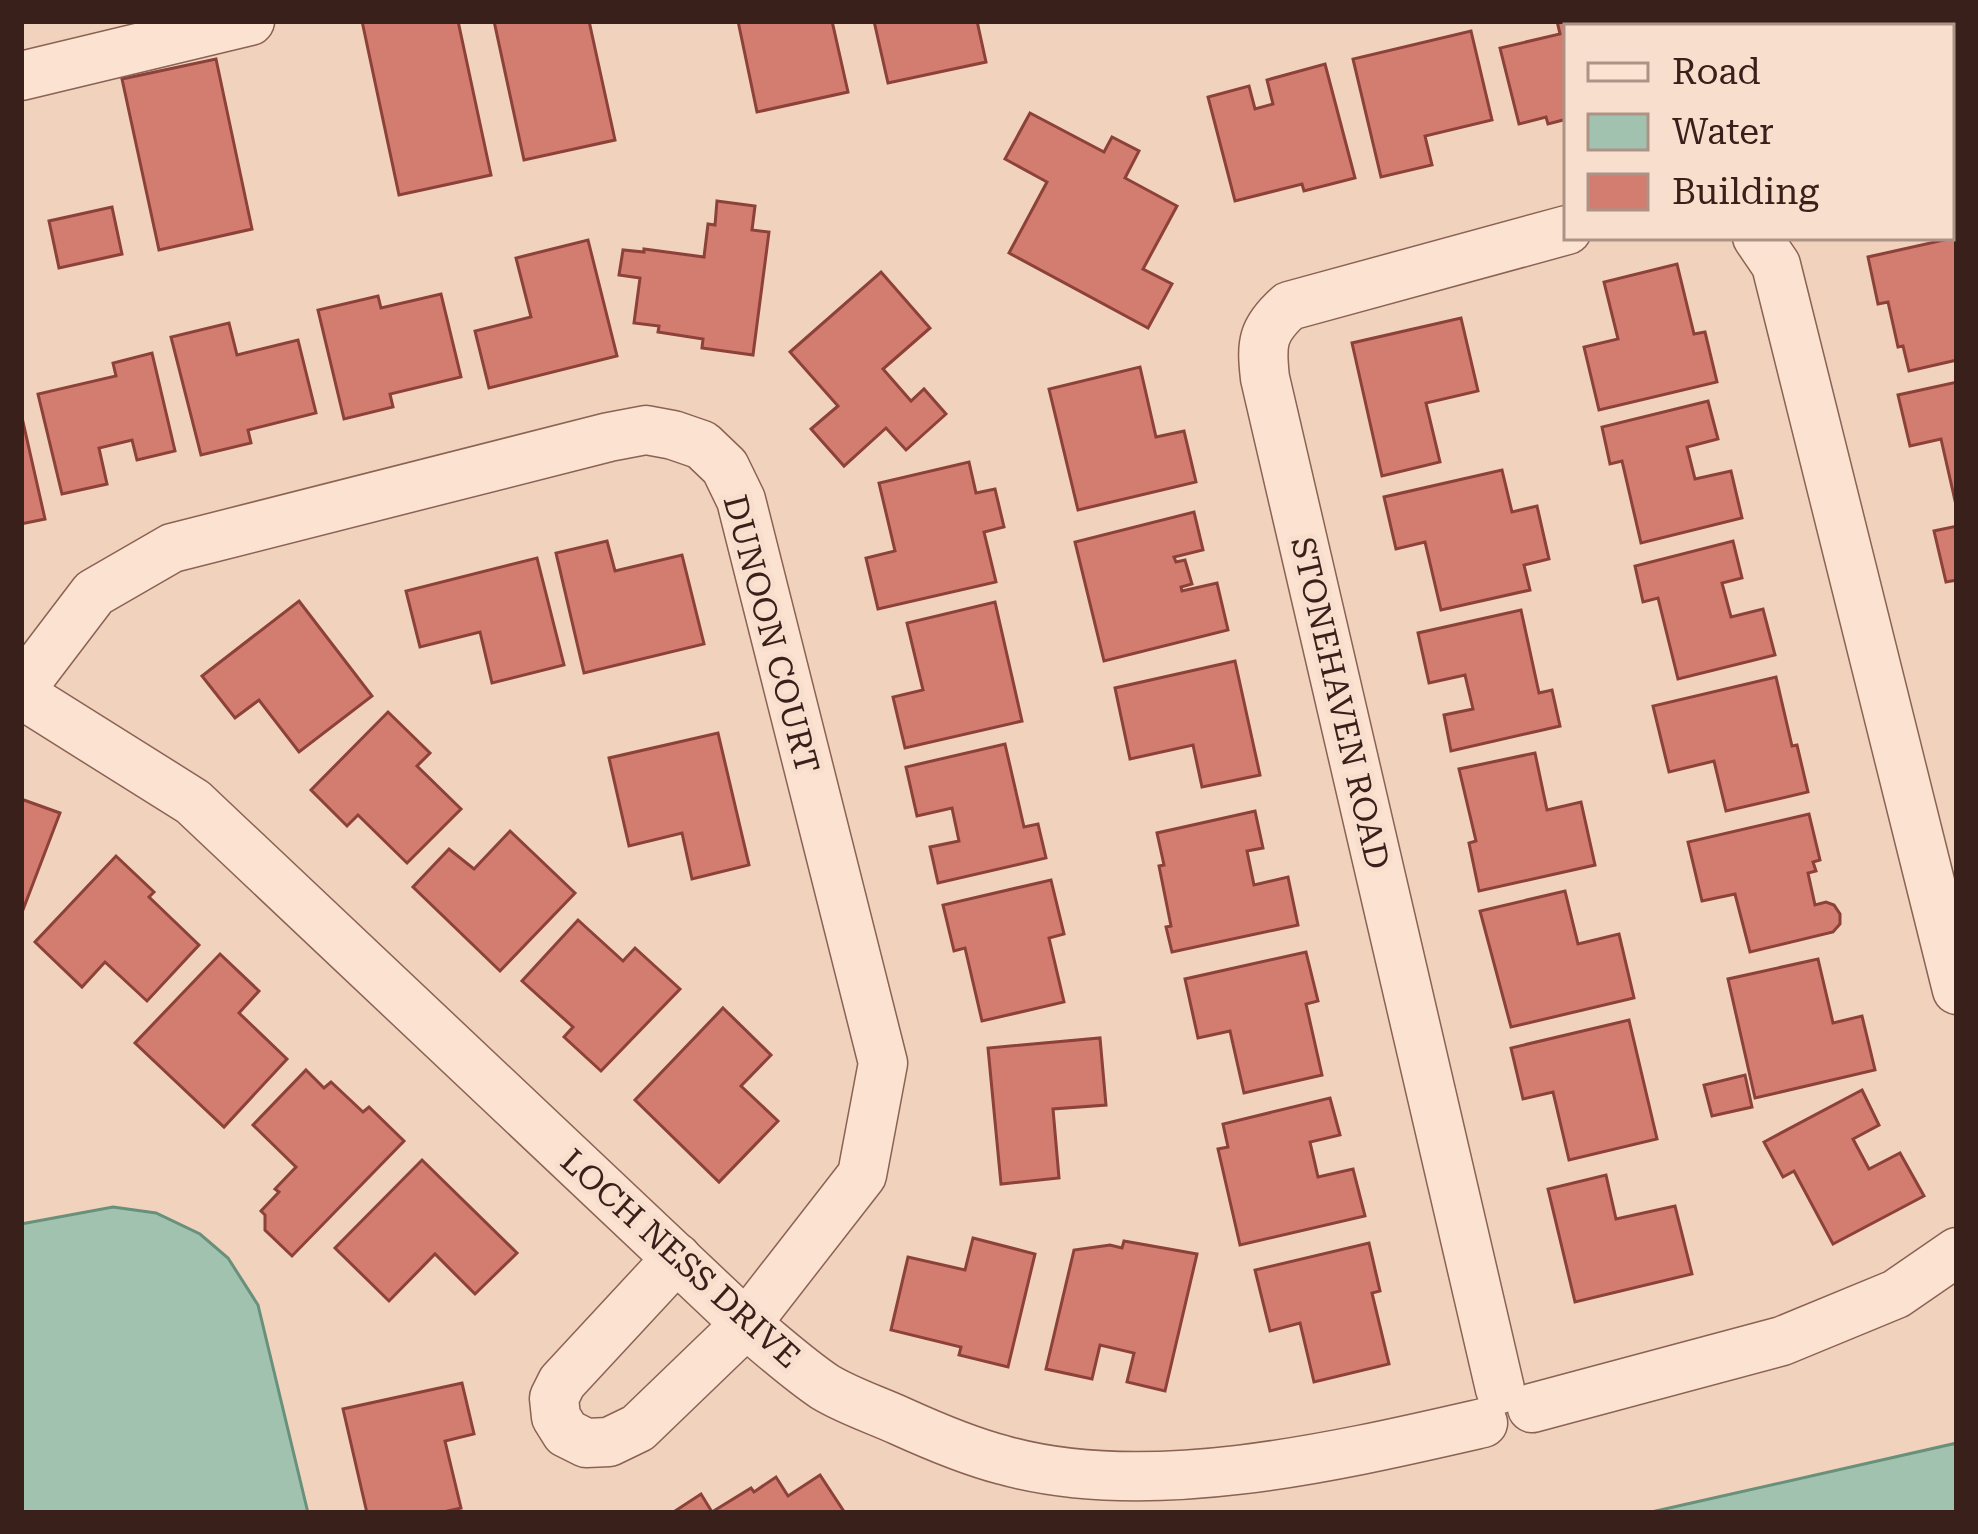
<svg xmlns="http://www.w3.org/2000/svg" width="1978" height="1534" font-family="'Roboto Serif',serif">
<rect width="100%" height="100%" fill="#f1d2bd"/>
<!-- water -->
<g fill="#a1c2af" stroke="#68907a" stroke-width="3">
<path d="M113,1207L156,1213L200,1234L228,1258L258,1305L308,1513H21V1224Z"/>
<path d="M1957,1443V1513H1647Z"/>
</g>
<!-- building -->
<g fill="#d37c70" stroke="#8c4139" stroke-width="3">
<path d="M362,21H458L491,175L399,195Z"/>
<path d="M494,21H589L615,140L524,160Z"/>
<path d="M738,21H832L848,92L757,112Z"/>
<path d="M874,21H977L986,62L888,83Z"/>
<path d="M1557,21H1619L1621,27H1567V119L1548,124L1546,117L1519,124L1500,48L1560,34Z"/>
<path d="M1700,21H1824L1823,27H1698Z"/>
<path d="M1471,31L1492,120L1425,136L1432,165L1381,177L1353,59Z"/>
<path d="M216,59L252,229L159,250L122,79Z"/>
<path d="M1325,64L1355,178L1304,191L1302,184L1235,201L1208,97L1249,86L1255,109L1273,104L1267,80Z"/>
<path d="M1030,113L1104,152L1112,137L1139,151L1125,178L1177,206L1143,269L1172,284L1148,328L1009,253L1047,182L1005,159Z"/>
<path d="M717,201L755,206L752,230L769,232L753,355L702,348L703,339L658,332L659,326L634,323L640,278L619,275L623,250L644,252V249L704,257L708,224L715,225Z"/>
<path d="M112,207L122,254L59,268L49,221Z"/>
<path d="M1957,237V360L1909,371L1903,346L1898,347L1888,302L1878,304L1868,257Z"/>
<path d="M588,240L617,356L489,388L475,331L531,317L516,258Z"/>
<path d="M1677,264L1694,334L1705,332L1717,382L1599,410L1584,347L1618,339L1604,282Z"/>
<path d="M881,272L930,328L883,369L911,401L924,389L946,414L906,450L886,428L844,466L811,429L838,406L790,352Z"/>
<path d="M441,294L461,377L390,394L393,407L344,419L318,310L378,296L381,308Z"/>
<path d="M1461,318L1478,391L1426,403L1440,462L1382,476L1352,343Z"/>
<path d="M229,323L237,355L298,340L316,413L248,430L251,443L201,455L171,337Z"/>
<path d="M152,353L175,451L137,460L132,440L99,448L107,484L62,494L38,394L116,376L113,363Z"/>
<path d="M1140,367L1156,437L1184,431L1196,482L1078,510L1049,389Z"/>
<path d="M1957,382V505H1956L1941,439L1910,446L1898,395Z"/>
<path d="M1708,401L1718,439L1687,447L1695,479L1731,471L1742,518L1641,543L1622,461L1610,464L1602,427Z"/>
<path d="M21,413L45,519L21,524Z"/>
<path d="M969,462L976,493L995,489L1004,527L984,532L996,582L878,609L866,558L895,551L879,483Z"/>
<path d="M1502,470L1512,512L1537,506L1549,559L1524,565L1530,590L1441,610L1425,542L1396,549L1384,497Z"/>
<path d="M1194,512L1203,550L1174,557L1176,562L1185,560L1192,584L1181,587L1182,591L1217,583L1228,630L1104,661L1075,542Z"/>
<path d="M1957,526V580L1946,582L1934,531Z"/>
<path d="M607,541L615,571L682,555L704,644L584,673L556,553Z"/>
<path d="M1733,541L1742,578L1722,583L1731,617L1763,609L1775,655L1678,679L1658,598L1643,602L1635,566Z"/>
<path d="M537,558L564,665L492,683L480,632L420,647L406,591Z"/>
<path d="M299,601L372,696L299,752L259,700L235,718L202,676Z"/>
<path d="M995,602L1022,721L905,748L893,697L923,690L907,623Z"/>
<path d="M1521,610L1539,693L1552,690L1560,726L1451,751L1444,715L1473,709L1465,675L1429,683L1418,633Z"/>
<path d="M1235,661L1260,775L1202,787L1193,745L1130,759L1115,688Z"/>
<path d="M1776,677L1792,746L1797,745L1808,792L1726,811L1714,761L1669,772L1653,706Z"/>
<path d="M388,712L430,753L417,766L461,809L407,863L358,815L347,826L311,790Z"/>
<path d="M718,733L749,865L692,879L682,833L629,846L609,758Z"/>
<path d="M1005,744L1024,827L1038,824L1046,858L938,883L930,847L959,841L952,808L917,816L906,767Z"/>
<path d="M1535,753L1547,810L1581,802L1595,865L1479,891L1469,843L1476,841L1459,769Z"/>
<path d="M21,799L60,813L21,915Z"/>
<path d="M1255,811L1263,848L1247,851L1254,885L1288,877L1298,925L1172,952L1166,927L1171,926L1159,866L1164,865L1157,833Z"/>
<path d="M1809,814L1820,860L1813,862L1816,871L1808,873L1815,905L1826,902L1834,905L1840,914V924L1833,932L1750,952L1735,894L1702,901L1688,842Z"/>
<path d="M510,831L575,893L500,971L413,887L449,849L474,869Z"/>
<path d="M116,856L154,892L149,897L199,945L147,1001L105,962L82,987L35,942Z"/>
<path d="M1051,880L1064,934L1049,938L1064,1002L982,1021L965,948L954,951L943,905Z"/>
<path d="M1565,891L1578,944L1619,934L1634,998L1511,1027L1480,911Z"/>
<path d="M578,920L623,961L635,948L680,989L601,1071L564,1037L573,1027L522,981Z"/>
<path d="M1306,952L1318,1001L1306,1004L1322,1075L1244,1093L1230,1031L1198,1038L1185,979Z"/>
<path d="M220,954L259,991L239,1013L287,1059L224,1127L135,1043Z"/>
<path d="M1818,959L1833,1023L1862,1016L1875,1070L1755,1098L1728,979Z"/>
<path d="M723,1008L771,1055L741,1086L778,1121L719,1182L635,1100Z"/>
<path d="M1629,1020L1657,1139L1569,1160L1553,1092L1523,1099L1511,1048Z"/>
<path d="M1100,1038L1106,1105L1053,1109L1059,1178L1001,1184L988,1048Z"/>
<path d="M306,1070L324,1088L331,1082L363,1112L369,1107L404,1141L292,1256L265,1230V1215L261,1211L279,1192L275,1189L296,1167L253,1125Z"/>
<path d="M1745,1075L1752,1107L1712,1116L1704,1085Z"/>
<path d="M1862,1090L1879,1125L1853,1139L1869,1169L1900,1153L1924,1196L1833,1244L1794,1171L1783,1177L1764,1142Z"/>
<path d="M1330,1098L1340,1135L1310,1142L1318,1177L1353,1169L1365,1216L1240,1245L1218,1149L1228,1147L1223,1124Z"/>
<path d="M422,1160L517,1253L475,1294L435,1254L389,1301L335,1248Z"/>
<path d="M1606,1175L1616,1219L1675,1206L1692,1274L1575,1302L1548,1189Z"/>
<path d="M973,1238L1035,1254L1008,1367L959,1355L961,1347L891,1330L908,1257L965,1270Z"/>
<path d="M1124,1241L1197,1254L1165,1391L1127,1382L1134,1353L1100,1345L1092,1379L1046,1369L1074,1250L1110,1245L1122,1248Z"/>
<path d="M1369,1243L1380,1291L1372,1293L1389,1364L1314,1382L1300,1323L1270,1331L1255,1270Z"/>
<path d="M462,1383L474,1434L445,1441L461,1508L439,1513H367L343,1409Z"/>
<path d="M820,1475L845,1513H672L701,1494L712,1512L751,1488L754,1492L776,1477L788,1496Z"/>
</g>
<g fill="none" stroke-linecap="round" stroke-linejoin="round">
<defs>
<g id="street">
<path d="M21,76L250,21"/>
<path d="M1757,237L1776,265L1957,990"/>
<path d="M21,689L94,593L172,548L609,437L646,430L673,435L702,445L725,467L741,500L883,1063L862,1175L746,1324L638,1428L609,1442L586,1443L566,1433L556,1417L554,1398L562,1382L677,1258"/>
<path d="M21,694L193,802L746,1324C772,1345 798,1369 825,1387C848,1401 876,1410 900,1421C933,1436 968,1451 1003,1460C1148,1501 1339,1456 1483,1423"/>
<path d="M1500,1389L1265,378C1261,343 1262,330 1289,306L1567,230"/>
<path d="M1532,1408L1782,1341L1896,1294L1957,1252"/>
</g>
</defs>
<!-- street casing -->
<use href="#street" stroke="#8b6255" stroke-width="51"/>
<!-- street -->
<use href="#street" stroke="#fbe2d1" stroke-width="48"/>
</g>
<g text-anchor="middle" stroke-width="10" stroke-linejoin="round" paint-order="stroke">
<!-- street labels -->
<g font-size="33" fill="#39201b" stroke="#f8dfcd">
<text transform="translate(772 634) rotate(75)" y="12">DUNOON COURT</text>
<text transform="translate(1341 703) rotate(77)" y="12">STONEHAVEN ROAD</text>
<text transform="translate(681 1258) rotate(42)" y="12">LOCH NESS DRIVE</text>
</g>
</g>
<!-- border -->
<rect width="1978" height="1534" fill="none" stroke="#39201b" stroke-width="48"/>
<!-- legend -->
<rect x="1564" y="24" width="390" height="216" fill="#f8dfcd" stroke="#ac9386" stroke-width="3"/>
<rect x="1588" y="63" width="60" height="18" fill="#fbe2d1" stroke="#ac9386" stroke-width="3"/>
<text x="1672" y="84" font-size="36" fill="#39201b">Road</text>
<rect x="1588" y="114" width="60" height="36" fill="#a1c2af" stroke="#ac9386" stroke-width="3"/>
<text x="1672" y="144" font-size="36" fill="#39201b">Water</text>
<rect x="1588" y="174" width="60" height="36" fill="#d37c70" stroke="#ac9386" stroke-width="3"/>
<text x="1672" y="204" font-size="36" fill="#39201b">Building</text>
</svg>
